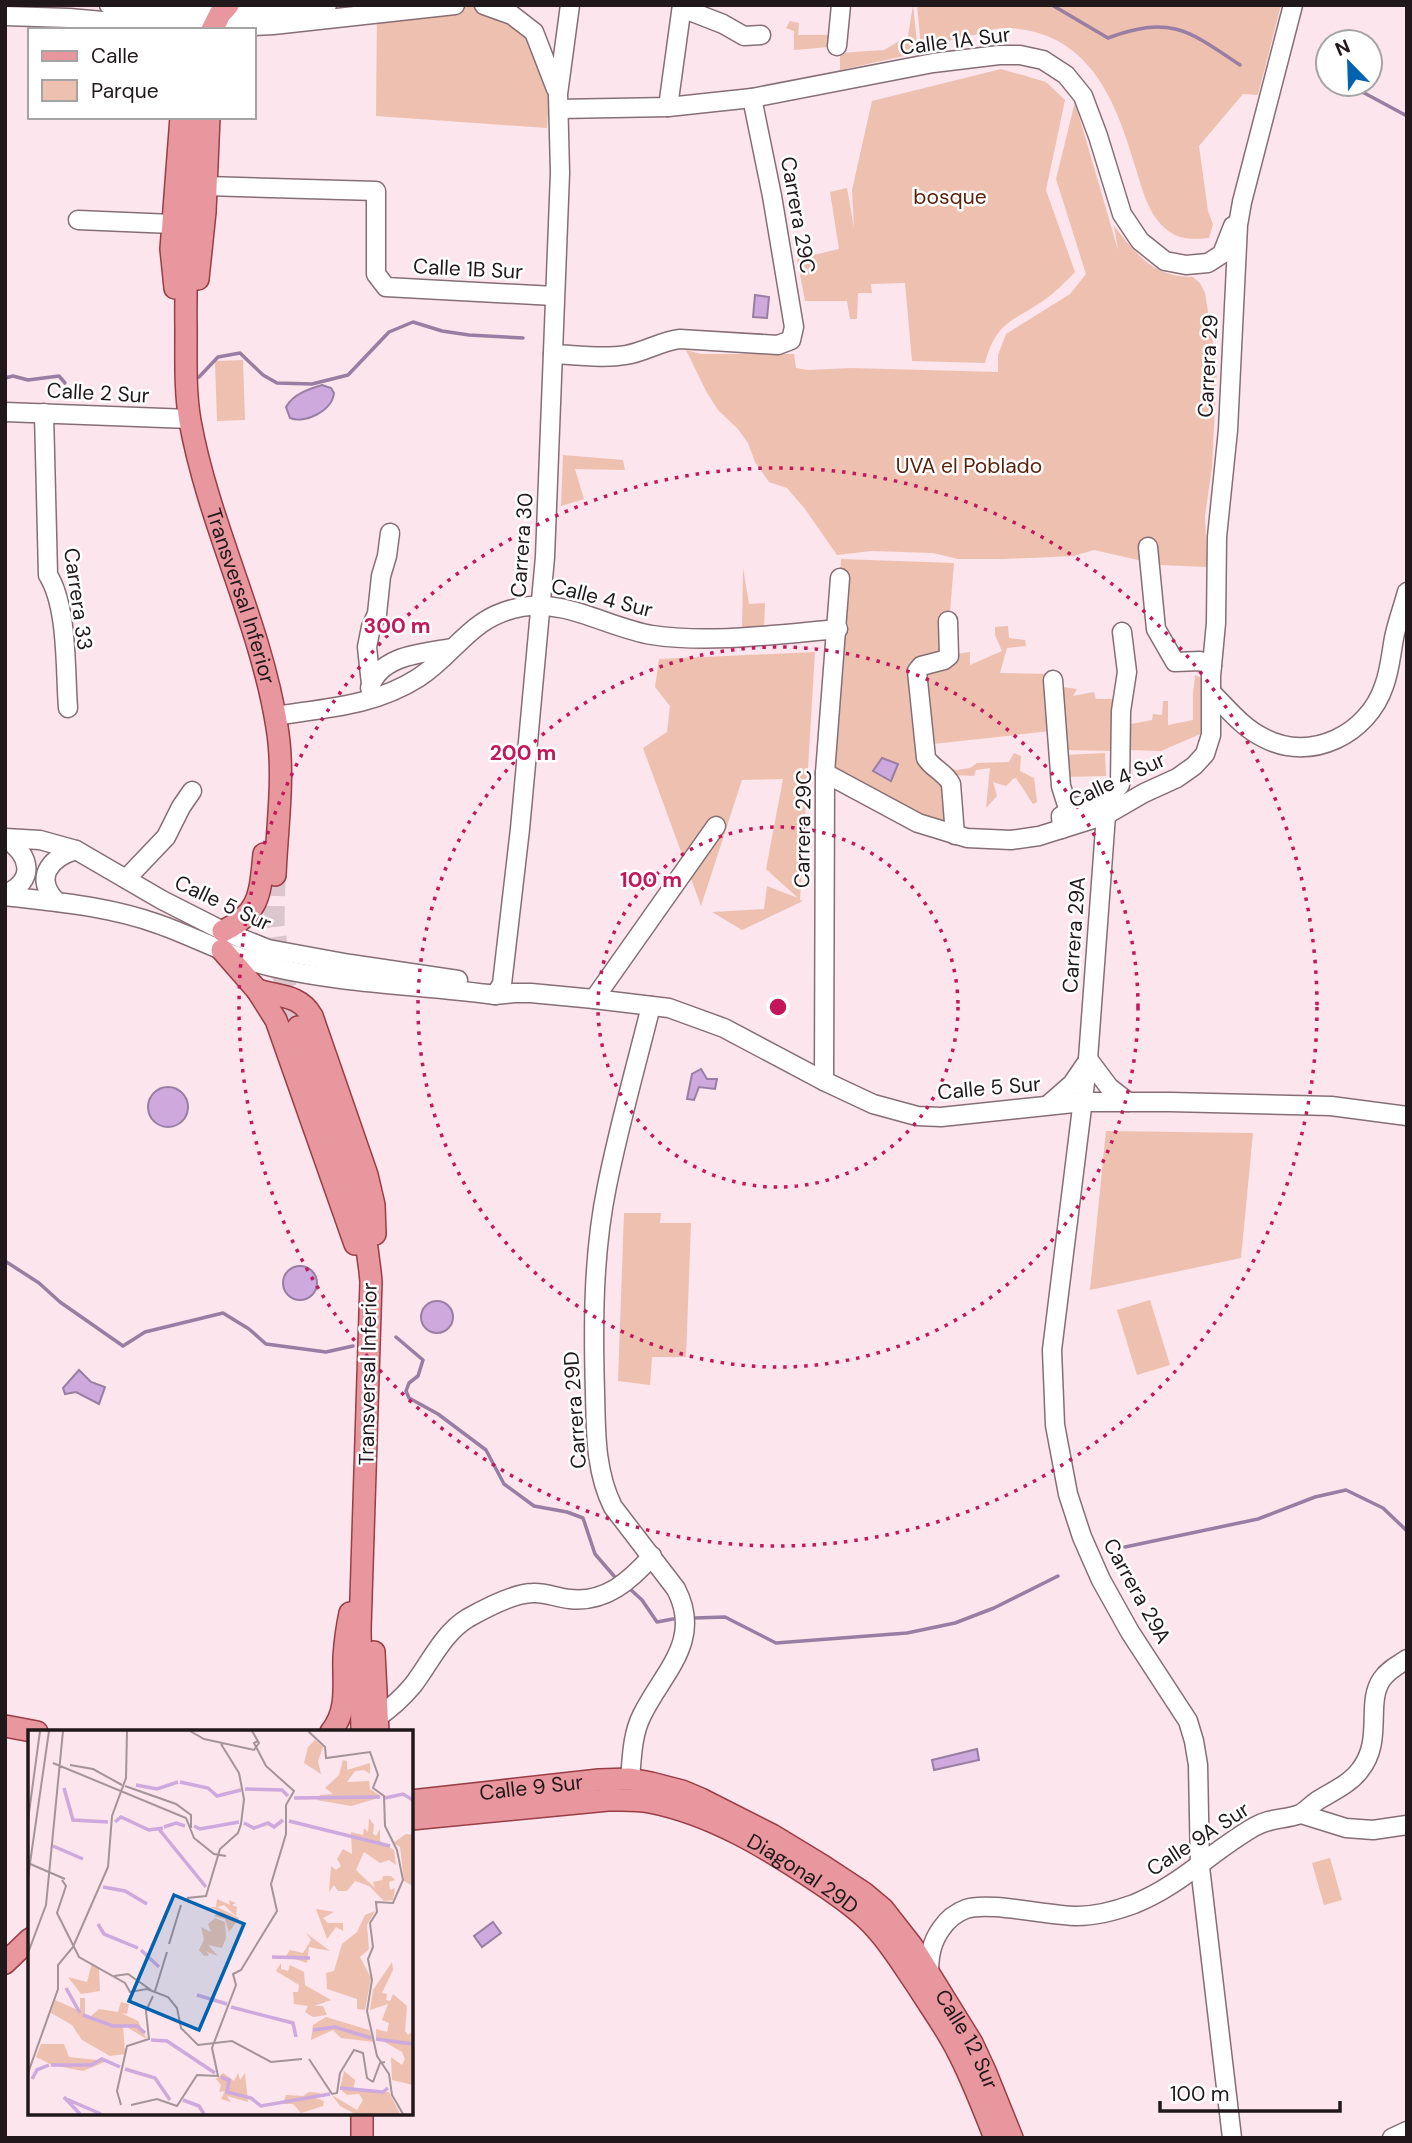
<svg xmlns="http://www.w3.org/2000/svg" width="1412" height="2143" font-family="'DM Sans',sans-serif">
<rect width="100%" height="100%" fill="#fce5ec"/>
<!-- green -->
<g fill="#eec0b0">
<path d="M461,5L488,6L534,32L551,75L547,128L376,116L377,12Z"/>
<path d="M913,5L918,53L840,70V53L884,50L908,36Z"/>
<path d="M917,5H1281L1258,95L1243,94L1199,146L1208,211L1213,224L1209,238C1198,239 1183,240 1173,234C1149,220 1143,191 1135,166C1115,97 1087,29 1004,28C995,28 986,32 978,34C959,38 940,43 921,47Z"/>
<path d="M790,21L799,23L798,35H833L830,47L794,50V31L786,28Z"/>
<path d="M1001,69L1046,82L1065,100L1046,190L1075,272C1066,281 1057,291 1047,298C1014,322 997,319 985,363L912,361L905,283L871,284L872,293H858L857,319H850L847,301H805L797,259L839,249L830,192L847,188L854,228L852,190L872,101Z"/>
<path d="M1075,102L1118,250L1114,226C1137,255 1153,277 1193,277L1200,283L1205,293L1217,367L1212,467L1205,516L1207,567L1160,565L1094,550L1074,556L1003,559H958L933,553L871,551L837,555L805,509L787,488L769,482L755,462L748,443L738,429L718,410L706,391L686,350L701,354H794L796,368L808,370L850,368L998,372V355L1006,334L1070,294L1086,274L1056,179Z"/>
<path d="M243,360L245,420L217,421L215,361Z"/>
<path d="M563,455L623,460L625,470L575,469L584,499L561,506Z"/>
<path d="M841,559L954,563L950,611L944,614L946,656L914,665L921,759L946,783L950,829L832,768Z"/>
<path d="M743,568L749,604L765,603L764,628L742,631Z"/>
<path d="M955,625L957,633L955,654L970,652V665L1002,651L995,635V627L1008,626L1009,638L1025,640L1026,646L1007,648L1000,673L1049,674L1051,731L933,744L921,669L953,662Z"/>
<path d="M815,652L800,900L803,901L742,930L712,912L764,909L767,886L798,898L766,869L783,779L742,780L701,906L643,748L667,732L670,706L655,687L659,659Z"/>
<path d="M1195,675L1206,680L1205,732L1161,751L1130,750L1131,724L1152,720L1153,714L1162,715L1163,701H1168V725L1193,720V695Z"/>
<path d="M1062,687L1077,689L1073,696L1094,692L1096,699H1118L1114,751L1065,750Z"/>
<path d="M1014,753L1021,756L1020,771L1034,778L1037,802L1033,804L1016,778L1013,779L1006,786L993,782L997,796L986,808L990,768L976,770L974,776L955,775L945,766L956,770L970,768L977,763L1009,762Z"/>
<path d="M1105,753L1106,776L1065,777L1064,755Z"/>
<path d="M1106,1131L1253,1133L1241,1258L1090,1290Z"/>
<path d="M624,1213H661L660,1223H691L686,1357H652L650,1385L618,1381Z"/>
<path d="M1150,1300L1170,1365L1137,1375L1117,1310Z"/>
<path d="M1330,1858L1342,1900L1324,1905L1312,1863Z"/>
</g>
<!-- water -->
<g fill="#cda9dd" stroke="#997ea3" stroke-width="2">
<path d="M755,295L769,297L767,318L753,317Z"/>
<path d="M322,385L331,388L334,393C332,411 305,424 290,418L286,407C293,394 309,389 322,385Z"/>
<path d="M882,758L898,764L891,781L873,771Z"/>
<path d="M701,1069L707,1079H717L715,1089L699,1087L694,1100L687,1099L692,1074Z"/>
<circle cx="168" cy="1107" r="20"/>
<circle cx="300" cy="1283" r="17"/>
<circle cx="437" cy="1317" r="16"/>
<path d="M79,1370L91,1382L105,1387L99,1404L76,1392L65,1394L63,1388Z"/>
<path d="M977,1749L979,1760L934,1770L932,1760Z"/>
<path d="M493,1922L501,1933L482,1947L474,1936Z"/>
</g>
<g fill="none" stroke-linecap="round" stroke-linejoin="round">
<!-- stream -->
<g stroke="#997ea3" stroke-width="3.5">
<path d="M1052,5L1108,38C1171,15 1188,30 1240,65"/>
<path d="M1355,88L1407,116"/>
<path d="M5,378L13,376L28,380L59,376L65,383"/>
<path d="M194,378L199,377L218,357L240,353L263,375L277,383L312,384L348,375L389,332L413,322L442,331L469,335L523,338"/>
<path d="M5,1261L39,1283L60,1302L123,1346L145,1332L223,1313L249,1329L266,1344L326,1352L353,1346"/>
<path d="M396,1337L423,1360L418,1376L409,1383L406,1391L409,1398L438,1414L486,1450L504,1484L534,1506L567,1512L583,1518L595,1554L614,1576"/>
<path d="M1125,1547L1258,1519L1315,1497L1346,1490L1383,1508L1407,1531"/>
<path d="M630,1589L642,1600L657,1622L673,1619"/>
<path d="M694,1618L725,1617L776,1643L907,1633L955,1623L994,1608L1058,1576"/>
</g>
<!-- major-tunnel -->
<path stroke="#dbc6cd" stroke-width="21" stroke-dasharray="21 10" stroke-linecap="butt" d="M275,875L274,923L279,963L298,1027"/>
<defs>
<g id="minor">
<path d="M109,5L220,14L271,12L327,5"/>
<path d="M484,5L512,15L534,32L556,89"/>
<path d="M841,5L837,46L841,5"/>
<path d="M682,8L723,24L744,36L761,35"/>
<path d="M5,16L69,18L170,27L214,28L273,25L455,5"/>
<path d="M668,107L682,5"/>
<path d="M559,109L668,107L752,98L933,63L999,55H1020L1043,60L1066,75L1083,96L1098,136L1122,214L1140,241L1165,261L1186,265L1208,263L1222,254L1233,226"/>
<path d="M206,186L376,191V274L386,287L554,296"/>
<path d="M78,220L172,224"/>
<path d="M553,354C577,355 603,359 626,355C645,352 661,341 680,339L778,345L791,340L794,327L772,196L752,98"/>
<path d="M5,412L190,419"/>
<path d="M44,413L48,575C68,607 65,669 68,708"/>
<path d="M1148,547L1156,629L1175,662L1200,661L1212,666"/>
<path d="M948,621L949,656L944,660L921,666L917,671L926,758C933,769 946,773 951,784L955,835"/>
<path d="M1053,680L1061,786L1066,802L1072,809"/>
<path d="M371,684L367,647L371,627L377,614L381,576L387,556L390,533"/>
<path d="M370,688C379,655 424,653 452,648"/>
<path d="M1212,693C1228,709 1243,728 1264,738C1311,763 1368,734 1384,686C1390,670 1391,654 1394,638C1397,623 1403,607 1407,592"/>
<path d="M275,716C326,708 374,706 418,678C458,652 470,616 522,607C566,599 609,628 652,635C709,644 780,634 838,629"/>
<path d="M825,773L918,823L967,838L1011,840L1039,836L1106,815L1144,793L1177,778L1194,766L1205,754L1211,735V676L1216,623L1217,537L1228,430L1238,225L1242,202L1293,5"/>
<path d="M1106,815L1088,1059L1052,1350L1055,1425L1068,1494L1082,1537L1101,1580L1130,1632L1188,1721L1194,1741L1198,1765L1200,1867L1232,2138"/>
<path d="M1062,829L1061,816L1072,809L1111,795L1120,785L1121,711L1127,672L1122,632"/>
<path d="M5,838L40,840L76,850L162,900L223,931L268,949L350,964L458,980"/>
<path d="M5,838C30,855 37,880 5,894"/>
<path d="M126,879L166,837L181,807L192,791"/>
<path d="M5,896C56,902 108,906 158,924C196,937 232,958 272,967C345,984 421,985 495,995L514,993H531L594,999L669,1008L724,1028L824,1081L873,1104L917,1116L941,1117L1083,1102H1170L1331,1106L1407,1116"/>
<path d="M57,902C33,878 50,858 76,850"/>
<path d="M495,995L502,984L520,829L545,557L560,173L558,94L570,5"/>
<path d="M594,999L716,826"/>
<path d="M1088,1059L1109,1087L1128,1102"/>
<path d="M824,1081L825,773L840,578"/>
<path d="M1048,1105L1072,1084L1085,1065"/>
<path d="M378,1717C391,1708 403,1697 413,1685C430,1663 443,1633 468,1618C484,1609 515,1593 533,1593C545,1592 557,1598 570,1599C605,1603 630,1581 652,1556"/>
<path d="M630,1779C632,1757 632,1735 642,1715C663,1672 703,1641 676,1589L613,1507C595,1471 596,1432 595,1393C593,1324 593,1254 607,1186C619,1126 636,1066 651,1006"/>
<path d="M1301,1814L1346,1828L1373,1830L1407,1825"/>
<path d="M929,1974C929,1957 931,1943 941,1929C947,1920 955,1913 966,1909C988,1901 1048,1916 1077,1916C1097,1916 1115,1911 1134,1904C1181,1885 1212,1851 1254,1827C1271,1817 1285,1820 1300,1814C1306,1811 1311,1805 1317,1801C1331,1792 1350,1784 1360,1770C1384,1740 1365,1703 1382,1679C1388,1670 1398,1665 1407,1659"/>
<path d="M1392,2138L1407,2131"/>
</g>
<g id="major">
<path d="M212,30L220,14L228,5"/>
<path id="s1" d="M195,124C189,193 185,262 186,331C186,361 185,392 190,421C209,526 260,621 277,727C285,775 277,827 275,875"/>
<path d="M198,279L205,212L209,117"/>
<path d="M175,288L171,249L181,117"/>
<path d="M223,931C261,913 260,892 264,854"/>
<path d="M222,950L257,990L276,1020L355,1244"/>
<path d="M257,990C279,997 299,994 312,1016L367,1175L374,1205L375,1234"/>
<path d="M298,1027C328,1110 364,1193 371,1282L360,1630L362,1732"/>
<path d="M374,1652L378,1732"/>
<path d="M5,1726L37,1732"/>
<path d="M331,1732C349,1709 343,1684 344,1657C345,1642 347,1627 350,1613"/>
<path id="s2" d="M411,1801L599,1780L630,1779L651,1783L682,1791L701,1799L772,1835L823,1866L864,1893L883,1909L912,1946L972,2043L985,2071L1012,2138"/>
<path id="s3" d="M411,1819L608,1800C622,1800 636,1799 650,1802C712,1814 769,1849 821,1884C841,1898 862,1912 878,1931C893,1948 905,1968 918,1987C931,2008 946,2028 957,2050C972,2078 983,2108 995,2138"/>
<path d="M5,1963L30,1939"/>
<path d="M362,2138V2113"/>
</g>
</defs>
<!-- minor casing -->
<use href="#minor" stroke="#866e75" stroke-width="21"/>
<!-- major casing -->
<use href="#major" stroke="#993d46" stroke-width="24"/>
<!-- minor -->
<use href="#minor" stroke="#fff" stroke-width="18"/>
<!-- major -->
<use href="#major" stroke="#e9979e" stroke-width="21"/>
</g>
<!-- distance rings -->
<g fill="none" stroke="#c2185b" stroke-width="3.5" stroke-dasharray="3.5 7">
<circle cx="778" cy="1007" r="180"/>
<circle cx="778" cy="1007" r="360"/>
<circle cx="778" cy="1007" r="539"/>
</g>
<g text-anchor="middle" stroke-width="5" stroke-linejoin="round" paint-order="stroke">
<!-- street labels -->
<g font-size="21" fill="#21181b" stroke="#fff">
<text transform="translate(955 41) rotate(-7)" y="7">Calle 1A Sur</text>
<text transform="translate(798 215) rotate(80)" y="7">Carrera 29C</text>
<text transform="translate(468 269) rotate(3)" y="7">Calle 1B Sur</text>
<text transform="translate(1208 366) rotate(-87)" y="7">Carrera 29</text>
<text transform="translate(98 393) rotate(3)" y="7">Calle 2 Sur</text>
<text transform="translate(522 545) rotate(-86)" y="7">Carrera 30</text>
<text dy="7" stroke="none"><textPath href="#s1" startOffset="480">Transversal Inferior</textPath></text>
<text transform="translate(602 598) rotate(14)" y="7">Calle 4 Sur</text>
<text transform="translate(78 599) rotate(82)" y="7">Carrera 33</text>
<text transform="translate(1117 780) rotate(-25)" y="7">Calle 4 Sur</text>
<text transform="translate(803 829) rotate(-89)" y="7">Carrera 29C</text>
<text transform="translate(223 903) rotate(25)" y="7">Calle 5 Sur</text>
<text transform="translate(1074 935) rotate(-86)" y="7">Carrera 29A</text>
<text transform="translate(989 1088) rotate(-5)" y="7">Calle 5 Sur</text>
<text transform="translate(368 1374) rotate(-89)" y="7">Transversal Inferior</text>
<text transform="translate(575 1410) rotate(-94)" y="7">Carrera 29D</text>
<text transform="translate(1137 1591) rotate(61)" y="7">Carrera 29A</text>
<text dy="7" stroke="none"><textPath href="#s2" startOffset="121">Calle 9 Sur</textPath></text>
<text transform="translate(1198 1839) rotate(-33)" y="7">Calle 9A Sur</text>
<text dy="7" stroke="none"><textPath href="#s3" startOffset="410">Diagonal 29D</textPath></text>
<text dy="7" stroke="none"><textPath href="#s2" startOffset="663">Calle 12 Sur</textPath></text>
</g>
<!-- park labels -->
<g font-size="21" fill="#5a210b" stroke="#fff">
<text x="950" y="204">bosque</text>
<text x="969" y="473">UVA el Poblado</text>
</g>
</g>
<!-- overview -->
<g transform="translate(28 1730)">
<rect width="385" height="385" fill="#fce5ec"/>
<path d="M287,10L295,17L290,31L293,44L276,33L280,17ZM315,30L319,31V40L342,33V44L336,40L327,41L319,52L341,51L342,59L354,67L323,76L289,70L292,65L305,64L297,58L311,45ZM341,88L346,95L345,104L348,106L352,99V111L366,120L368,135L361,130L352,133L336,122L328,140L347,158L345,152L354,150L352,160L355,146H363L367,150L361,152L362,160L367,158L365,170L356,171L341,156L327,151L319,161H310L306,155L301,162L303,136L308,140L313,136L309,129L315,119L324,124L323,102L335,105L336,98L340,102ZM378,104L385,105V156L376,151L372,117L365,113ZM189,169L202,175L201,170L208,173L204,175L209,177L208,186L196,175L189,177L211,188L201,202L197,189L186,186L192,181L181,177H188ZM288,179L306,182L295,188L300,193H315V201L308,197L299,209ZM347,181L339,195L341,219L332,227L343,248L337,280L329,279V269L299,259L298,243L306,241L314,214L329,202L337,185ZM187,188L197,192L198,208L194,218L180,215L190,226L177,221L181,224L180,226H176L171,220L176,210L173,197L183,202L180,194ZM278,203L302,221L281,217L279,233L258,226L262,220L275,223L283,210ZM364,232L365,240L354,263L359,264L358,270L362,271L365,264L379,276L377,301L380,305L385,301V355L364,350L363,327L374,335L377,329L374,322L348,307V299L359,302L361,293L354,290L360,274L342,280L345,260ZM64,233L71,239L72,261L53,264L40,247L59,252ZM253,233V239L260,241L262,235L276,242L277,255L303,270L286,276H295L299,285L285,287L277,282L280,276L266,274L265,262H270L271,255L248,241ZM52,268H57V287L61,288L71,279L90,282L93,272L101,274L99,284L93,283L110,291L119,309L95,295L97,324L82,326L54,310L44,295L23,283L27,270L52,281ZM298,287L341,300L346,312L313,308L305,300L283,310L285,295ZM13,314H36L41,327L79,331L55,341L24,335L8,327ZM316,341L327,350L325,361L361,362L372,384H327L312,376L304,365L329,380L335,370L331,364L319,365L312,359ZM195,343L206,351L210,343L212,350L217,343L220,372L199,366L203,372L193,369L197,361L191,362L193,355L188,349ZM281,362L292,363L287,368L296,371L295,376L273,383L265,374H255L258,365L275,366Z" fill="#eec0b0"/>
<path fill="none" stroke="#cda9dd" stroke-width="3.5" d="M152,52L180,58L189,66L213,60M108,55L129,59L150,52M36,58L45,90L80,92M217,59L254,60L260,66M266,68L352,67M357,68L375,64L385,70M261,91L362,116M87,92L93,87L121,100L135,98M216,93L226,98L240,93L246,97L255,90M166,96L172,99L211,92M136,97L148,93L157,96M130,98L178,157M25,116L55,129M75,157L97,161L119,174M70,194L76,204L110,218M113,220L131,237M244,227L282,228M38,258L52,283M169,265L199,274M203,277L265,293L268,307M55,285L85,296H109L117,303M285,300L307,297L343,308M348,309L385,314M123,310L139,311L187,343M23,335H63L74,329L92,337M97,339L127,348L142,370M193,347L201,350L199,362L223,368L233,376L302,364M4,349L9,340L21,335M312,358L355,362L360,358M36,367L52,384M36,368L73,384M155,370L171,376L176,384"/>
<path fill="none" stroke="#a49398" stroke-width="2" d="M162,1L176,9L226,20L231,13L224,1M280,1L297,17L298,28L342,22L350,45L345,58L356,66L357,96L369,120L375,150L365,173L348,172L349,182L342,193L345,217L340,229L344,250L339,281L349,326L361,344L364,365L375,384M25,33L158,88L166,108L186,124L198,126M42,35L65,39L94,55M97,56L148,74L163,85V98M0,90L12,1M0,133L37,149M0,147L21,1M34,150L38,156L29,183L51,227L97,253L102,262L119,259L140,267L149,278L153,298L170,315L204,311L243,332L274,329M159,168L178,166L192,119L210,103L213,94L216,69L211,43L193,14M141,214L153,175M0,223L18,175L35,1M86,246L100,244L123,260M127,261L139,222M281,329L304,364L309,363L312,343L326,320L335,323L339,348L345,352M0,343L30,259V235L45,217L80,137L84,86L98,48L99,1M345,352L352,333L357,332M93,375L89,361L99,316L121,309L118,281L125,266M103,375L129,369L149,376L169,345L190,346L184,318L208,255L205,244L213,240L249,181L243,154L258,104V75L266,61L238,36L226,13L230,11"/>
<path fill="#0163b0" fill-opacity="0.15" stroke="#0163b0" stroke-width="3.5" d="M146,165L216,194L171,300L101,271Z"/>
<rect width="385" height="385" fill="none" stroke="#21181b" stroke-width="3.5"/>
</g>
<circle cx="778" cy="1007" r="10" fill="#c2185b" stroke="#fff" stroke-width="3.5"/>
<g font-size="21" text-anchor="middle" font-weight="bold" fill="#c2185b" stroke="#fff" stroke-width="5" stroke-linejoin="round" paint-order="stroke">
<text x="397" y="633">300 m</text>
<text x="523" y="760">200 m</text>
<text x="651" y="887">100 m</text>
</g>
<!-- border -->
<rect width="1412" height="2143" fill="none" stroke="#21181b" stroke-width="14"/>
<!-- legend -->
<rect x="28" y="28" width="228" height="91" fill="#ffffff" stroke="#a6a3a4" stroke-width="2"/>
<rect x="42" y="51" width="35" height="10" fill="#e9979e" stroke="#a6a3a4" stroke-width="2"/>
<text x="91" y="63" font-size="21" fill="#21181b">Calle</text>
<rect x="42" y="80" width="35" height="21" fill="#eec0b0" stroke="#a6a3a4" stroke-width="2"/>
<text x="91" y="98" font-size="21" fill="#21181b">Parque</text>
<!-- north arrow -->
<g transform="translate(1349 63) rotate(337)"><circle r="33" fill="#ffffff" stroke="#a6a3a4" stroke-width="2"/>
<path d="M0-5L12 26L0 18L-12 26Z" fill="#0163b0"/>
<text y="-10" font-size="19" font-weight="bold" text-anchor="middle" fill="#21181b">N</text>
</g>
<!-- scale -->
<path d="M1160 2101v10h180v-10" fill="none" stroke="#21181b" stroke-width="3.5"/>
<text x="1170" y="2101" font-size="21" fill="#21181b" stroke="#ffffff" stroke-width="5" paint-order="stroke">100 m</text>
</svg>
